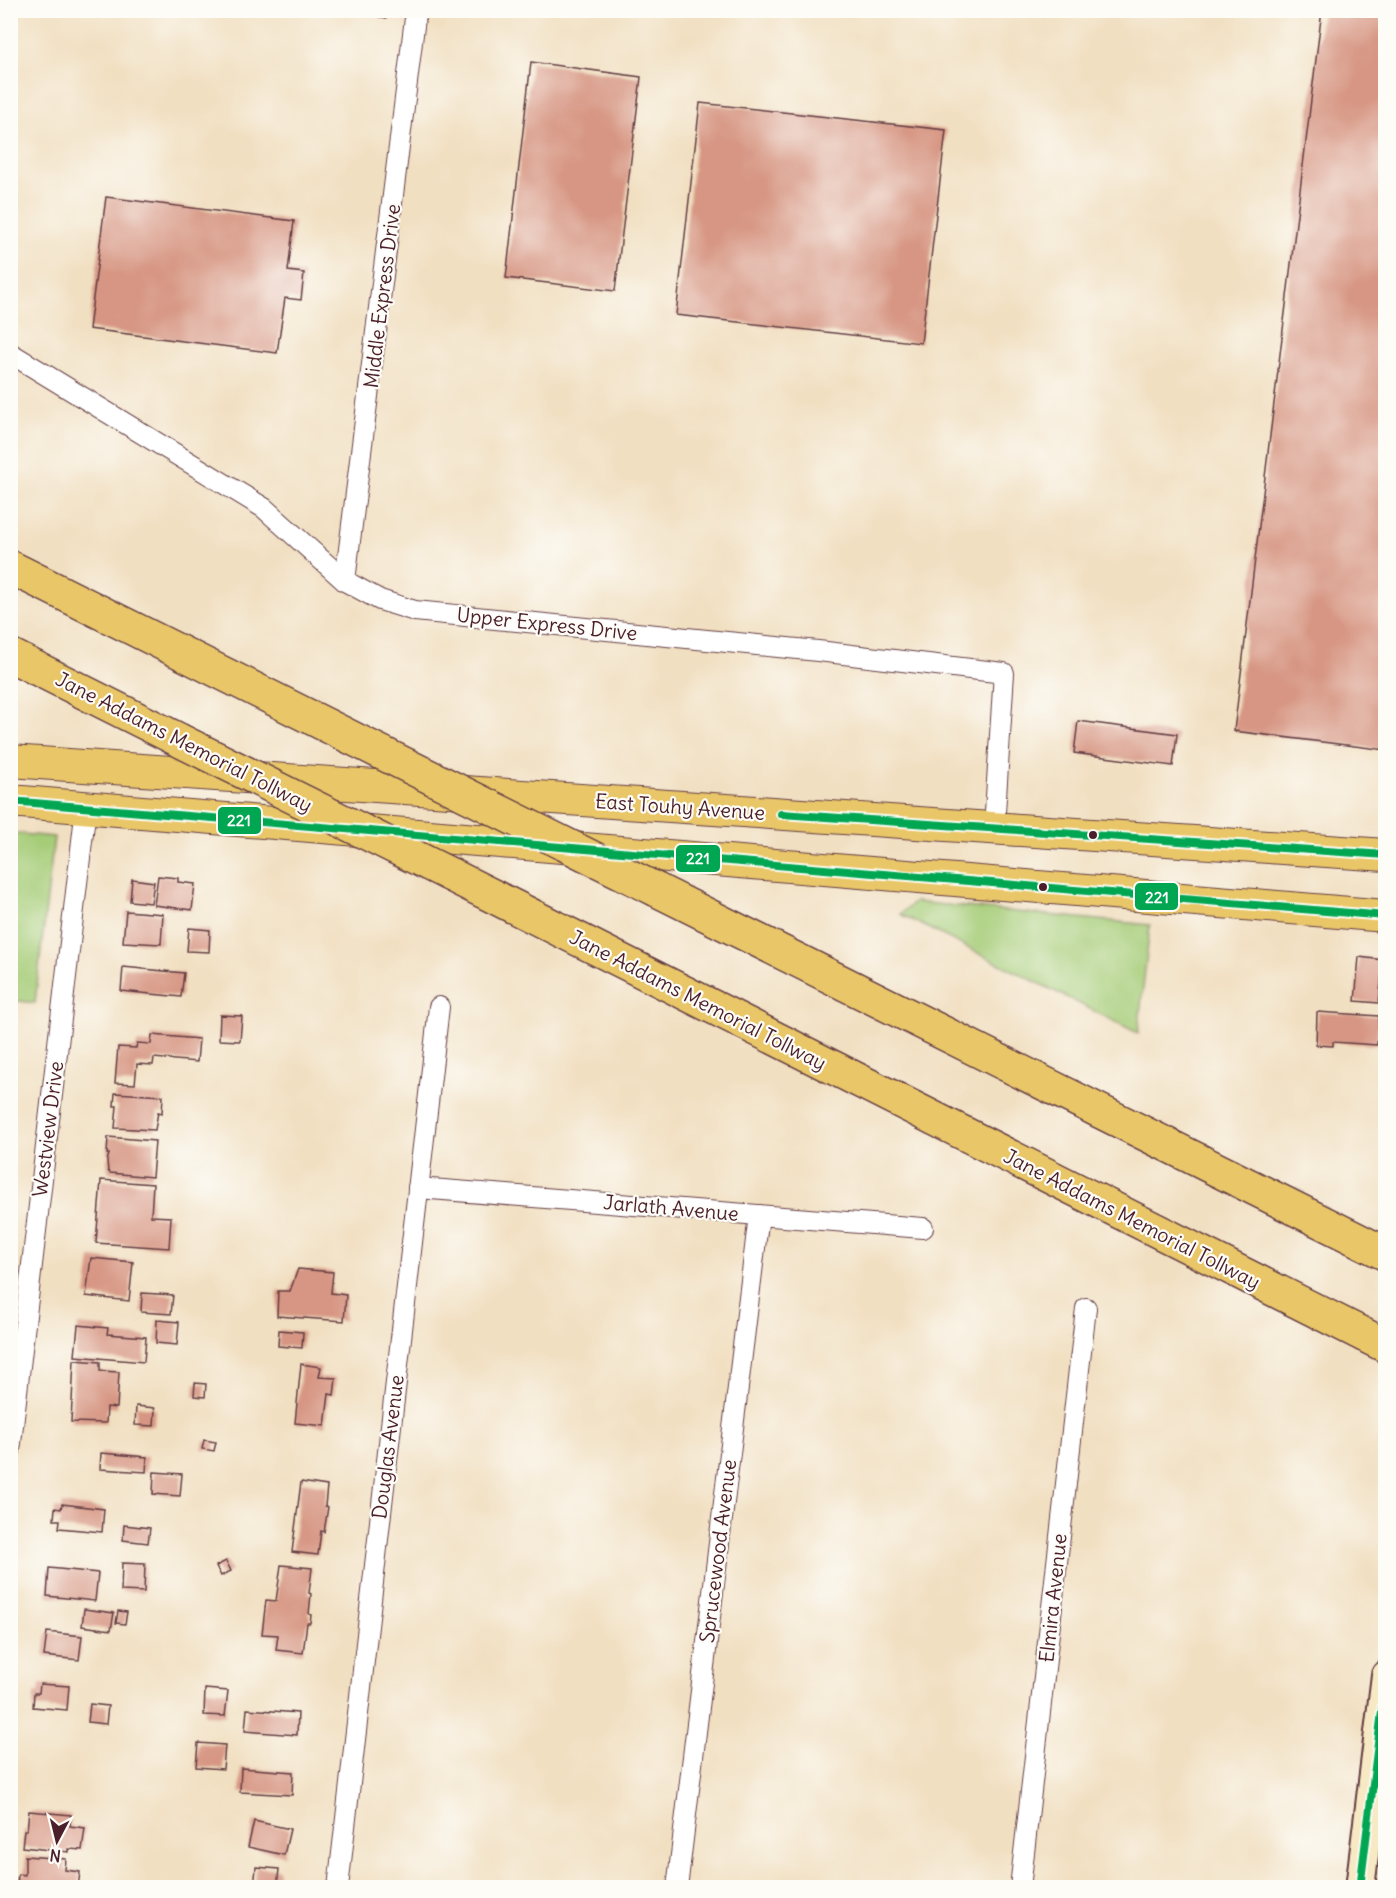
<svg xmlns="http://www.w3.org/2000/svg" width="1396" height="1898" font-family="Delius,sans-serif">
<rect width="100%" height="100%" fill="#fdfcf7"/>
<filter id="ink" filterUnits="userSpaceOnUse"><feTurbulence type="fractalNoise" baseFrequency=".0167" numOctaves="2"/><feDisplacementMap in="SourceGraphic" scale="12" xChannelSelector="R" yChannelSelector="G"/><feConvolveMatrix kernelMatrix="1 2 1 2 8 2 1 2 1" color-interpolation-filters="sRGB"/></filter>
<filter id="wash" filterUnits="userSpaceOnUse"><feTurbulence type="fractalNoise" baseFrequency=".008" numOctaves="4" result="noise"/><feDisplacementMap in="SourceGraphic" scale="24" xChannelSelector="R" yChannelSelector="G"/><feGaussianBlur stdDeviation="1.35" result="paint"/><feColorMatrix in="noise" values="0 0 0 0 0 0 0 0 0 0 0 0 0 0 0 0 0 1.4 0 .05"/><feComposite in="paint" operator="in"/></filter>
<g filter="url(#wash)">
<rect width="100%" height="100%" fill="#f1dfc1"/>
<!-- green -->
<g fill="#a5cc77" stroke="#787651" stroke-width="1.5">
<path d="M11,833L54,837L35,1003L11,1000Z"/>
<path d="M915,902L1150,925L1138,1033L900,914Z"/>
</g>
<g id="blocks">
<!-- building -->
<g fill="#d79683">
<path d="M342,10H388L387,18Z"/>
<path d="M1322,10H1386V750L1234,731Z"/>
<path d="M531,62L641,77L615,291L506,278Z"/>
<path d="M700,103L946,130L921,343L676,315Z"/>
<path d="M106,197L294,221L288,271L304,273L301,300L285,298L277,353L89,329Z"/>
<path d="M1078,721L1177,734L1173,766L1074,753Z"/>
<path d="M158,876L178,878V882L195,884L192,910L154,905Z"/>
<path d="M132,879L154,882L151,903L130,901Z"/>
<path d="M126,911L163,914L161,944L123,942Z"/>
<path d="M189,928L210,930L209,952L187,951Z"/>
<path d="M1359,957L1383,960L1379,1003L1355,1001Z"/>
<path d="M123,967L184,973L181,997L121,991Z"/>
<path d="M1317,1012L1379,1016L1377,1045L1333,1042V1046L1316,1045Z"/>
<path d="M220,1015L242,1016L240,1041L219,1040Z"/>
<path d="M152,1035L199,1039L197,1062L154,1058L153,1065L137,1064L135,1084L115,1083L118,1047L136,1048L137,1043L151,1044Z"/>
<path d="M115,1093L163,1096L162,1113L158,1112L155,1130L115,1128L117,1106H114Z"/>
<path d="M108,1137L155,1141L152,1177L110,1173L108,1171L107,1161L109,1154H107Z"/>
<path d="M101,1180L153,1184L151,1216L171,1217L169,1248L96,1243Z"/>
<path d="M91,1258L133,1262L129,1301L86,1296Z"/>
<path d="M298,1269L333,1272L331,1293L346,1295L344,1321L277,1316L278,1291H290Z"/>
<path d="M142,1293L173,1295L171,1314L141,1312Z"/>
<path d="M157,1320L179,1322L177,1345L156,1343Z"/>
<path d="M78,1325L108,1328L107,1334L146,1337L144,1362L75,1356Z"/>
<path d="M279,1330L303,1332L302,1348L278,1346Z"/>
<path d="M74,1360L100,1362V1371L119,1372L117,1408L107,1407L106,1423L71,1422Z"/>
<path d="M301,1364L321,1367L319,1377L336,1378L334,1395L329,1394L325,1426L295,1423Z"/>
<path d="M195,1383L206,1384L205,1397L194,1396Z"/>
<path d="M136,1406L155,1408L154,1426L135,1425Z"/>
<path d="M204,1440L216,1442L214,1451L202,1449Z"/>
<path d="M101,1453L147,1457L146,1472L100,1469Z"/>
<path d="M154,1472L182,1474L180,1496L153,1494Z"/>
<path d="M301,1482L327,1486L325,1506L328,1507L324,1532L321,1531L318,1555L292,1552Z"/>
<path d="M62,1504L104,1509L102,1532L59,1528L60,1520H54L55,1508L61,1509Z"/>
<path d="M124,1525L150,1528L148,1543L123,1540Z"/>
<path d="M226,1561L231,1571L221,1576L216,1566Z"/>
<path d="M122,1563L145,1564L144,1592L121,1591Z"/>
<path d="M281,1565L312,1568L309,1593L311,1594L309,1614L311,1615L310,1623H307L303,1653L276,1650L278,1635L262,1634L266,1600L276,1601Z"/>
<path d="M49,1568L98,1573L95,1601L47,1596Z"/>
<path d="M84,1609L114,1613L111,1630L82,1626Z"/>
<path d="M118,1611L127,1612L125,1624L116,1623Z"/>
<path d="M47,1632L82,1636L79,1660L44,1656Z"/>
<path d="M40,1684L69,1686L67,1710L33,1707L34,1693H39Z"/>
<path d="M205,1689L228,1691L225,1716L204,1715Z"/>
<path d="M90,1704L108,1706L106,1724L88,1722Z"/>
<path d="M247,1709L298,1713L297,1735L245,1731Z"/>
<path d="M198,1743L225,1745L223,1769L196,1767Z"/>
<path d="M241,1768L293,1772L292,1795L240,1792Z"/>
<path d="M29,1811L71,1815L70,1826L85,1828L82,1850L69,1849V1852L22,1847L24,1830H27Z"/>
<path d="M254,1821L290,1829L284,1855L248,1847Z"/>
<path d="M25,1856L66,1859L65,1870L80,1872L78,1888H17L18,1874L25,1875Z"/>
<path d="M256,1867L279,1869L277,1888H254Z"/>
</g>
</g>
</g>
<g filter="url(#ink)">
<use href="#blocks" fill-opacity="0" stroke="#633c42" stroke-width="1.5"/>
<g fill="none" stroke-linecap="round" stroke-linejoin="round">
<defs>
<g id="street">
<path d="M10,353L264,508L345,581L380,600L415,611L818,651L1004,673L994,828"/>
<path d="M345,581L416,10"/>
<path d="M418,1188L923,1228"/>
<path d="M10,1451L86,807"/>
<path d="M338,1888L439,1007"/>
<path d="M677,1888L759,1215"/>
<path d="M1020,1888L1086,1308"/>
</g>
<path id="secondary" d="M1360,1888L1386,1675"/>
<g id="primary">
<path d="M10,761L1386,855"/>
<path d="M10,801L1386,916"/>
</g>
<g id="highway">
<path d="M10,567L384,754"/>
<path d="M10,655L179,740"/>
<path d="M449,874L1386,1346"/>
<path d="M657,890L1386,1254"/>
</g>
</defs>
<!-- street casing -->
<use href="#street" stroke="#633c42" stroke-width="22"/>
<!-- secondary casing -->
<use href="#secondary" stroke="#633c42" stroke-width="32"/>
<!-- primary casing -->
<use href="#primary" stroke="#633c42" stroke-width="34"/>
<!-- highway casing -->
<use href="#highway" stroke="#633c42" stroke-width="36"/>
<!-- street -->
<use href="#street" stroke="#fff" stroke-width="20"/>
<!-- secondary -->
<use href="#secondary" stroke="#f6e9c3" stroke-width="28"/>
<!-- primary -->
<use href="#primary" stroke="#e9c769" stroke-width="32"/>
<!-- highway -->
<use href="#highway" stroke="#e9c769" stroke-width="33"/>
<defs>
<g id="highway-bridge">
<path d="M179,740L449,874"/>
<path d="M384,754L657,890"/>
</g>
</defs>
<!-- highway-bridge casing -->
<use href="#highway-bridge" stroke="#633c42" stroke-width="36" stroke-linecap="butt"/>
<!-- highway-bridge -->
<use href="#highway-bridge" stroke="#e9c769" stroke-width="33"/>
<defs>
<g id="bus-1">
<path d="M10,801L1386,916"/>
<path d="M781,814L1386,855"/>
<path d="M1360,1888L1386,1679"/>
</g>
</defs>
<!-- bus-1 casing -->
<use href="#bus-1" stroke="#fdfcf7" stroke-width="12"/>
<!-- bus-1 -->
<use href="#bus-1" stroke="#00a651" stroke-width="8"/>
</g>
</g>
<!-- markers -->
<g fill="#4a1f2b" stroke="#fdfcf7" stroke-width="2">
<circle cx="1093" cy="835" r="5"/>
<circle cx="1043" cy="887" r="5"/>
</g>
<g text-anchor="middle" stroke-width="4.5" stroke-linejoin="round" paint-order="stroke">
<!-- street labels -->
<g font-size="20" fill="#4a1f2b" stroke="#fdfcf7">
<text transform="translate(382 296) rotate(-83)" y="7">Middle Express Drive</text>
<text transform="translate(547 624) rotate(6)" y="7">Upper Express Drive</text>
<text transform="translate(184 742) rotate(27)" y="7">Jane Addams Memorial Tollway</text>
<text transform="translate(680 807) rotate(4)" y="7">East Touhy Avenue</text>
<text transform="translate(698 1000) rotate(27)" y="7">Jane Addams Memorial Tollway</text>
<text transform="translate(48 1129) rotate(-83)" y="7">Westview Drive</text>
<text transform="translate(671 1208) rotate(5)" y="7">Jarlath Avenue</text>
<text transform="translate(1132 1219) rotate(27)" y="7">Jane Addams Memorial Tollway</text>
<text transform="translate(388 1447) rotate(-83)" y="7">Douglas Avenue</text>
<text transform="translate(718 1551) rotate(-83)" y="7">Sprucewood Avenue</text>
<text transform="translate(1053 1598) rotate(-84)" y="7">Elmira Avenue</text>
</g>
</g>
<g stroke="#fdfcf7" stroke-width="2">
<rect x="217" y="806" width="45" height="29" rx="6" fill="#00a651"/>
<rect x="675" y="844" width="46" height="29" rx="6" fill="#00a651"/>
<rect x="1134" y="882" width="45" height="29" rx="6" fill="#00a651"/>
</g>
<g font-size="16" text-anchor="middle" font-weight="bold" fill="#fff">
<text x="239" y="826">221</text>
<text x="698" y="864">221</text>
<text x="1157" y="903">221</text>
</g>
<!-- margin -->
<rect width="1396" height="1898" fill="none" stroke="#fdfcf7" stroke-width="36"/>
<!-- north arrow -->
<g transform="translate(57 1841) rotate(187)" stroke="#fdfcf7" stroke-width="4.5" paint-order="stroke">
<path d="M0-4.5L10 22L0 15L-10 22Z" fill="#4a1f2b"/>
<text y="-9" font-size="16" font-weight="bold" text-anchor="middle" fill="#4a1f2b">N</text>
</g>
</svg>
